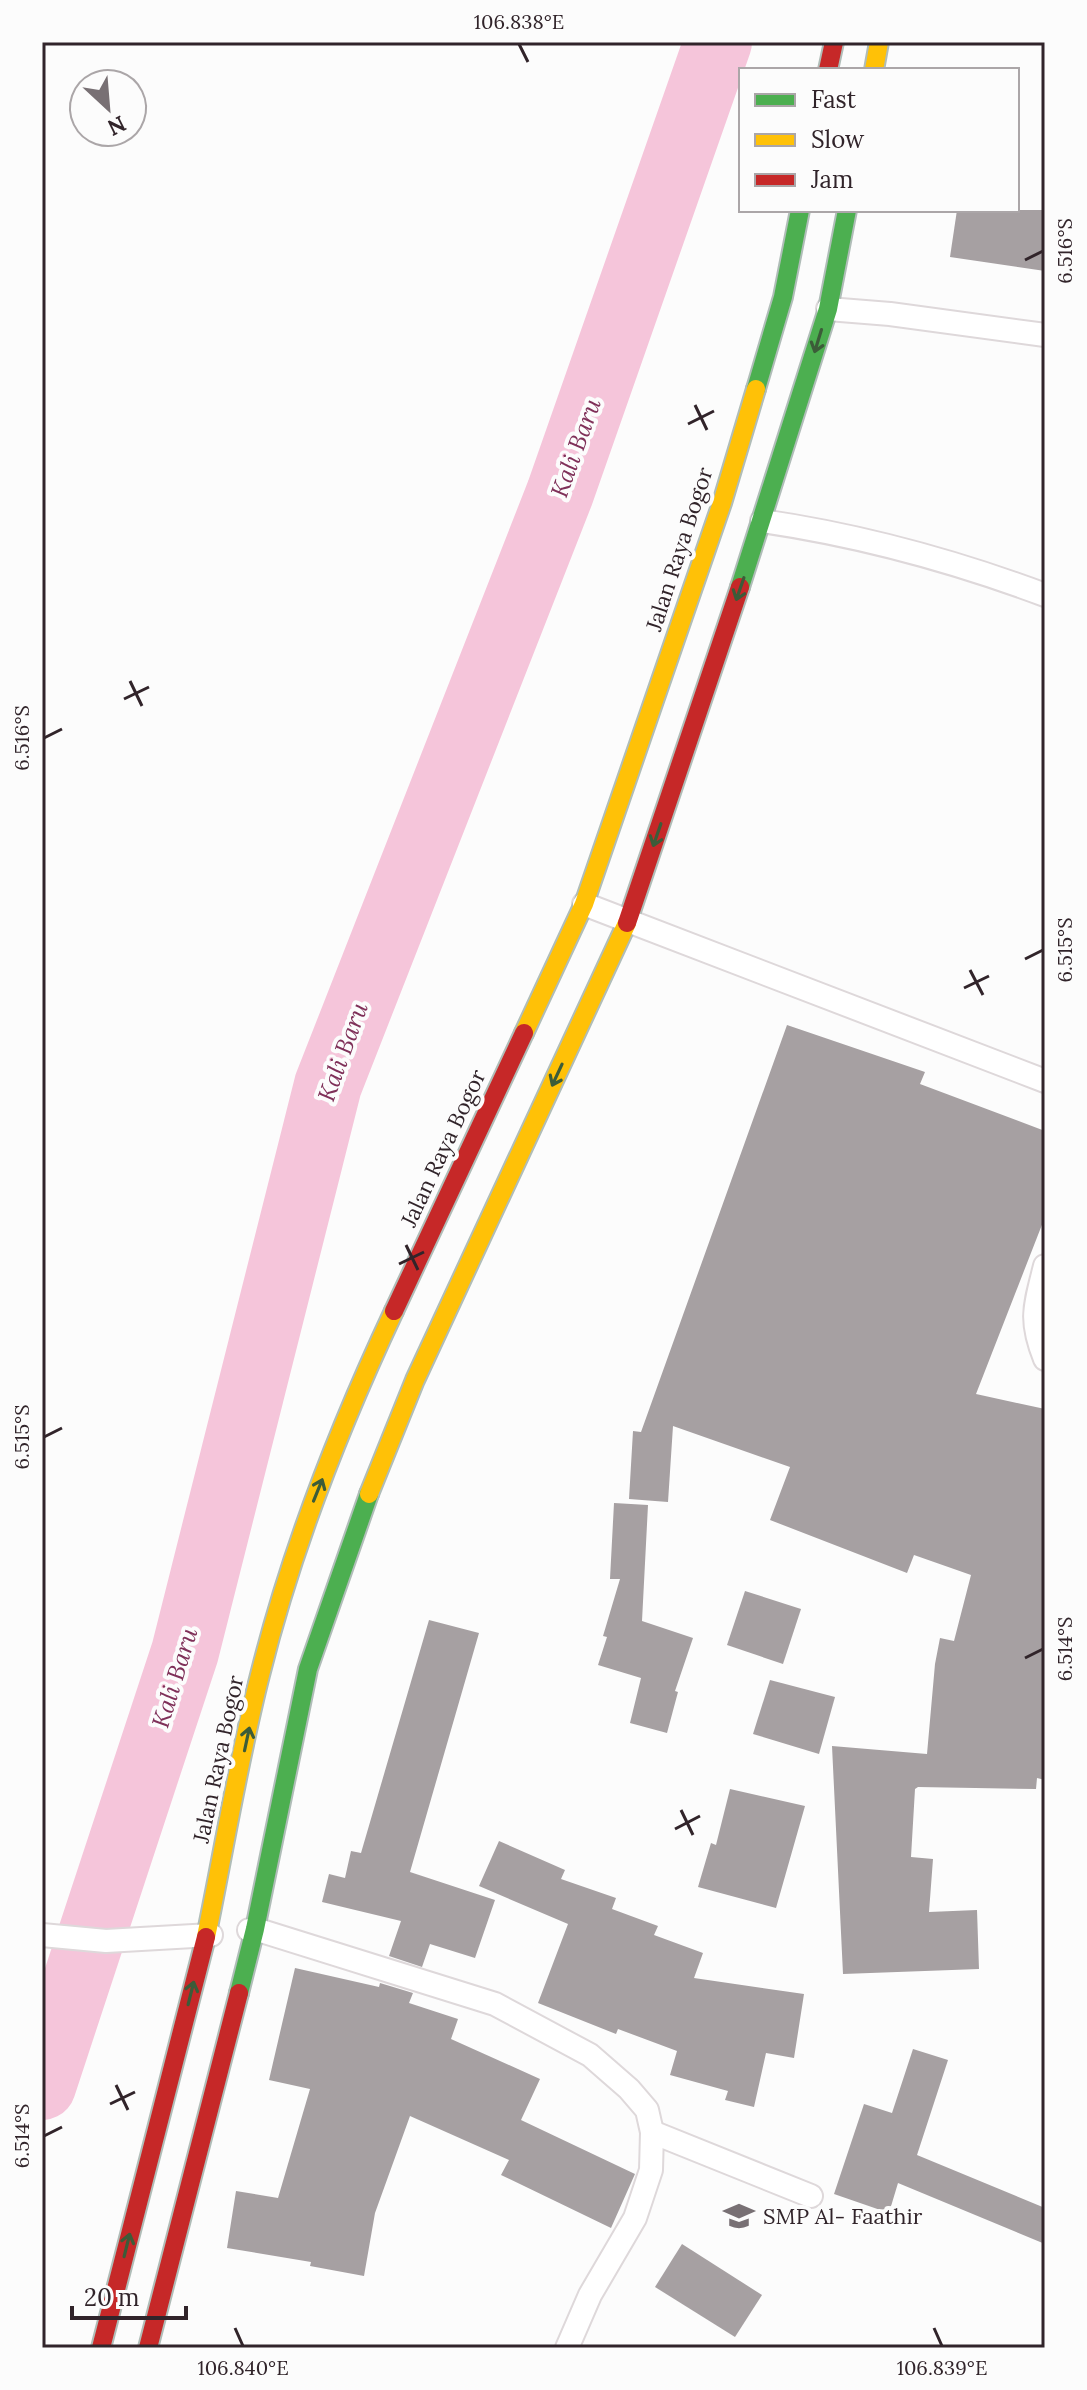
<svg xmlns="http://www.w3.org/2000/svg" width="1087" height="2390" font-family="Lora,serif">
<rect width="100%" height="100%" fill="#fcfcfc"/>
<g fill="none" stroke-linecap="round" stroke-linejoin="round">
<!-- river -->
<path stroke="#f5c5da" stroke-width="68" d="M42,2086L185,1652L328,1085L560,493L718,42"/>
</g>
<!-- building -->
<g fill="#a6a0a2">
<path d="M957,210H1045V271L950,257Z"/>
<path d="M787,1025L925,1072L920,1084L1045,1131V1217L976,1394L1045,1409V1780L1037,1778L1036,1789L918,1787L915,1789L911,1857L933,1859L929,1912L977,1910L979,1969L843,1974L832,1746L927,1754L935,1664L940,1638L954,1641L971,1575L914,1555L907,1573L770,1520L790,1467L673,1426L668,1502L629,1499L633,1431L641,1432Z"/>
<path d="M614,1503L648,1505L642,1621L693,1638L675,1691L678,1692L667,1733L630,1723L641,1678L598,1665L607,1637L603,1636L620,1579H610Z"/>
<path d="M745,1591L801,1609L783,1664L727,1645Z"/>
<path d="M429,1620L479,1633L410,1872L495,1900L475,1958L430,1944L422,1967L389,1956L401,1921L322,1902L329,1874L345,1878L351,1851L361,1853Z"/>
<path d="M770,1680L835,1697L819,1754L753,1734Z"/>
<path d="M730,1789L805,1806L776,1908L698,1887L711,1843L716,1845Z"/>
<path d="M499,1841L565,1870L561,1879L616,1898L612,1909L658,1926L654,1935L703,1953L694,1978L804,1994L794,2058L766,2053L754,2107L725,2100L728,2091L670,2075L677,2051L618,2029L616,2034L538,2003L568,1924L479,1886Z"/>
<path d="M295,1968L379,1987L380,1983L413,1993L409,2003L458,2019L451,2039L540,2079L521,2120L635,2174L611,2228L501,2175L509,2160L410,2116L375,2213L364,2276L310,2266L311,2262L227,2248L236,2191L278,2198L310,2089L269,2080Z"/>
<path d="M913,2049L948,2060L917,2155L1045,2208V2244L898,2183L889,2213L834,2194L864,2104L892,2113Z"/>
<path d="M682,2244L762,2295L735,2337L655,2287Z"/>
</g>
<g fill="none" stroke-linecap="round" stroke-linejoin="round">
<defs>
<g id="lane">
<path d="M828,309L890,314L1045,335"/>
<path d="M762,521C858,535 954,561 1045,595"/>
<path d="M584,904L1045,1081"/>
<path d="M1045,1266C1035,1306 1029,1319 1045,1359"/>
<path d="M249,1930L255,1929L495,2004L590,2055L629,2089L647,2110L652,2132L651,2170L635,2218L590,2295L567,2348"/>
<path d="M42,1935L106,1941L211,1935"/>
<path d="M652,2132L811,2196"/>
</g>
<g id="fast">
<path d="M756,389L783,297L800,210"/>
<path d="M740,587L828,309L847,210"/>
<path d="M239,1993L255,1929L308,1669L369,1494"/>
</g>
<g id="slow">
<path d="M874,70L879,42"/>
<path d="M524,1033L584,904L722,503L756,389"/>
<path d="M369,1494L415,1380L627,923"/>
<path d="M206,1937C224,1850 238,1761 260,1675C291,1550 339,1428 394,1311"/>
</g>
<g id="jam">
<path d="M828,70L834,42"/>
<path d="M627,923L740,587"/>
<path d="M394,1311L524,1033"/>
<path d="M101,2348L206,1937"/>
<path d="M148,2348L239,1993"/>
</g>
</defs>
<!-- lane casing -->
<use href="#lane" stroke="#ded8da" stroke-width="26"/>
<!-- fast casing -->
<use href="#fast" stroke="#b0bdb8" stroke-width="22"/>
<!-- slow casing -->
<use href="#slow" stroke="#b0bdb8" stroke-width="22"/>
<!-- jam casing -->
<use href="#jam" stroke="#b0bdb8" stroke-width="22"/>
<!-- lane -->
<use href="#lane" stroke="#fff" stroke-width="22"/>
<!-- fast -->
<use href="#fast" stroke="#4caf50" stroke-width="18"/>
<!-- slow -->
<use href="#slow" stroke="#ffc107" stroke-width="18"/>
<!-- jam -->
<use href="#jam" stroke="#c62828" stroke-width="18"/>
</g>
<!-- one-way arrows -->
<defs><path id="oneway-shaft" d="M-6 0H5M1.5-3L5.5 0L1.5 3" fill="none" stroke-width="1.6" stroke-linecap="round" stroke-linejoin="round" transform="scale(2)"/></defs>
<g stroke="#3c5c39">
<use href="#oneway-shaft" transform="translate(818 341) rotate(107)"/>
<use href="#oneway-shaft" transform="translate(740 589) rotate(109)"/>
<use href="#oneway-shaft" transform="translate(657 835) rotate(109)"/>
<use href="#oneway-shaft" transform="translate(557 1075) rotate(115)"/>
<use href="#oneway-shaft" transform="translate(318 1490) rotate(-68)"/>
<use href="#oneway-shaft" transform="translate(247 1739) rotate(-78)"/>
<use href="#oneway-shaft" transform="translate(191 1993) rotate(-76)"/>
<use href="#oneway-shaft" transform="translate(127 2245) rotate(-76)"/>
</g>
<!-- ticks -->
<path fill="none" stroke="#31242a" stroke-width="3" d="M519,44L528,62M1025,260L1043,251M695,405L707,430M688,424L714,411M130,681L142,706M124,699L149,687M44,738L62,729M1025,959L1043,950M970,970L983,995M964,988L989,976M406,1245L418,1270M399,1264L424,1252M44,1437L62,1428M1025,1658L1043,1649M681,1810L693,1835M675,1829L700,1816M116,2085L128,2110M110,2104L135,2092M44,2136L62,2127M235,2328L243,2346M934,2328L942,2346"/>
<!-- icons -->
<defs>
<symbol id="school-bare" viewBox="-9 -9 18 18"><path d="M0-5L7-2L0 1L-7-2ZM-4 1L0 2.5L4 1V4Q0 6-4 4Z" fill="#787074" stroke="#fcfcfc" stroke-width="2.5" paint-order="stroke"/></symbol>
</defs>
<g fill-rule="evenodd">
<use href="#school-bare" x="717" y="2194" width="44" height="44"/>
</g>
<g text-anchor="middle" stroke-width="8" stroke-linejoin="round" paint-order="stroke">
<!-- street labels -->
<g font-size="22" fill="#31242a" stroke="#fcfcfc">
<text transform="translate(679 549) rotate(-72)" y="8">Jalan Raya Bogor</text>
<text transform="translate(443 1148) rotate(-65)" y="8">Jalan Raya Bogor</text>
<text transform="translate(218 1759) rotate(-78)" y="8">Jalan Raya Bogor</text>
</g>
<!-- poi labels -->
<g font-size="22" fill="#31242a" stroke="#fcfcfc" text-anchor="start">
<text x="763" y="2224">SMP Al- Faathir</text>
</g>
<!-- water labels -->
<g font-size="24" font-style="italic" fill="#7f3059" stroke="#fcfcfc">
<text transform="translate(576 448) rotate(-70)" y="8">Kali Baru</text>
<text transform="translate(343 1052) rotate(-70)" y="8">Kali Baru</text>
<text transform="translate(175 1678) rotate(-73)" y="8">Kali Baru</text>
</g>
</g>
<!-- border -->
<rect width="1087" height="2390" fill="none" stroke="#fcfcfc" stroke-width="88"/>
<!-- legend -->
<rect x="739" y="68" width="280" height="144" fill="#fcfcfc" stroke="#aba6a8" stroke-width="2"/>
<rect x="755" y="94" width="40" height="12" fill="#4caf50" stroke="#aba6a8" stroke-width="2"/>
<text x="811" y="108" font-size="24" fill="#31242a">Fast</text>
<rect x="755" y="134" width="40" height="12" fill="#ffc107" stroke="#aba6a8" stroke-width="2"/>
<text x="811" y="148" font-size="24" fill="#31242a">Slow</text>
<rect x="755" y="174" width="40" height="12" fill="#c62828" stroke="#aba6a8" stroke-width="2"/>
<text x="811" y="188" font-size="24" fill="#31242a">Jam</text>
<!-- north arrow -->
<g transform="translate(108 108) rotate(154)"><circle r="38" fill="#fcfcfc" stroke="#aba6a8" stroke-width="2"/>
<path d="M0-6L14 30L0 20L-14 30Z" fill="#787074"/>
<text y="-12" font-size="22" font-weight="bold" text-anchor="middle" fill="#31242a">N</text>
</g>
<!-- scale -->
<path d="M72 2306v12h114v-12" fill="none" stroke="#31242a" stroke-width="4"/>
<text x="84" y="2306" font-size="24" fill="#31242a" stroke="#fcfcfc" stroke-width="6" paint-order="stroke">20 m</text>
<rect x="44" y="44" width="999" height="2302" fill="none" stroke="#31242a" stroke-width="3"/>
<g font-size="20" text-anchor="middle" fill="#31242a">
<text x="519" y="29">106.838°E</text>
<text transform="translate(1065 251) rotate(-90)" y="7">6.516°S</text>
<text transform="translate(22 738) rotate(-90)" y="7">6.516°S</text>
<text transform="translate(1065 950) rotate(-90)" y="7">6.515°S</text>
<text transform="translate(22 1437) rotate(-90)" y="7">6.515°S</text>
<text transform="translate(1065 1649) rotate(-90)" y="7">6.514°S</text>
<text transform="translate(22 2136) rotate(-90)" y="7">6.514°S</text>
<text x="243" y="2375">106.840°E</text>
<text x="942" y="2375">106.839°E</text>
</g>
</svg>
